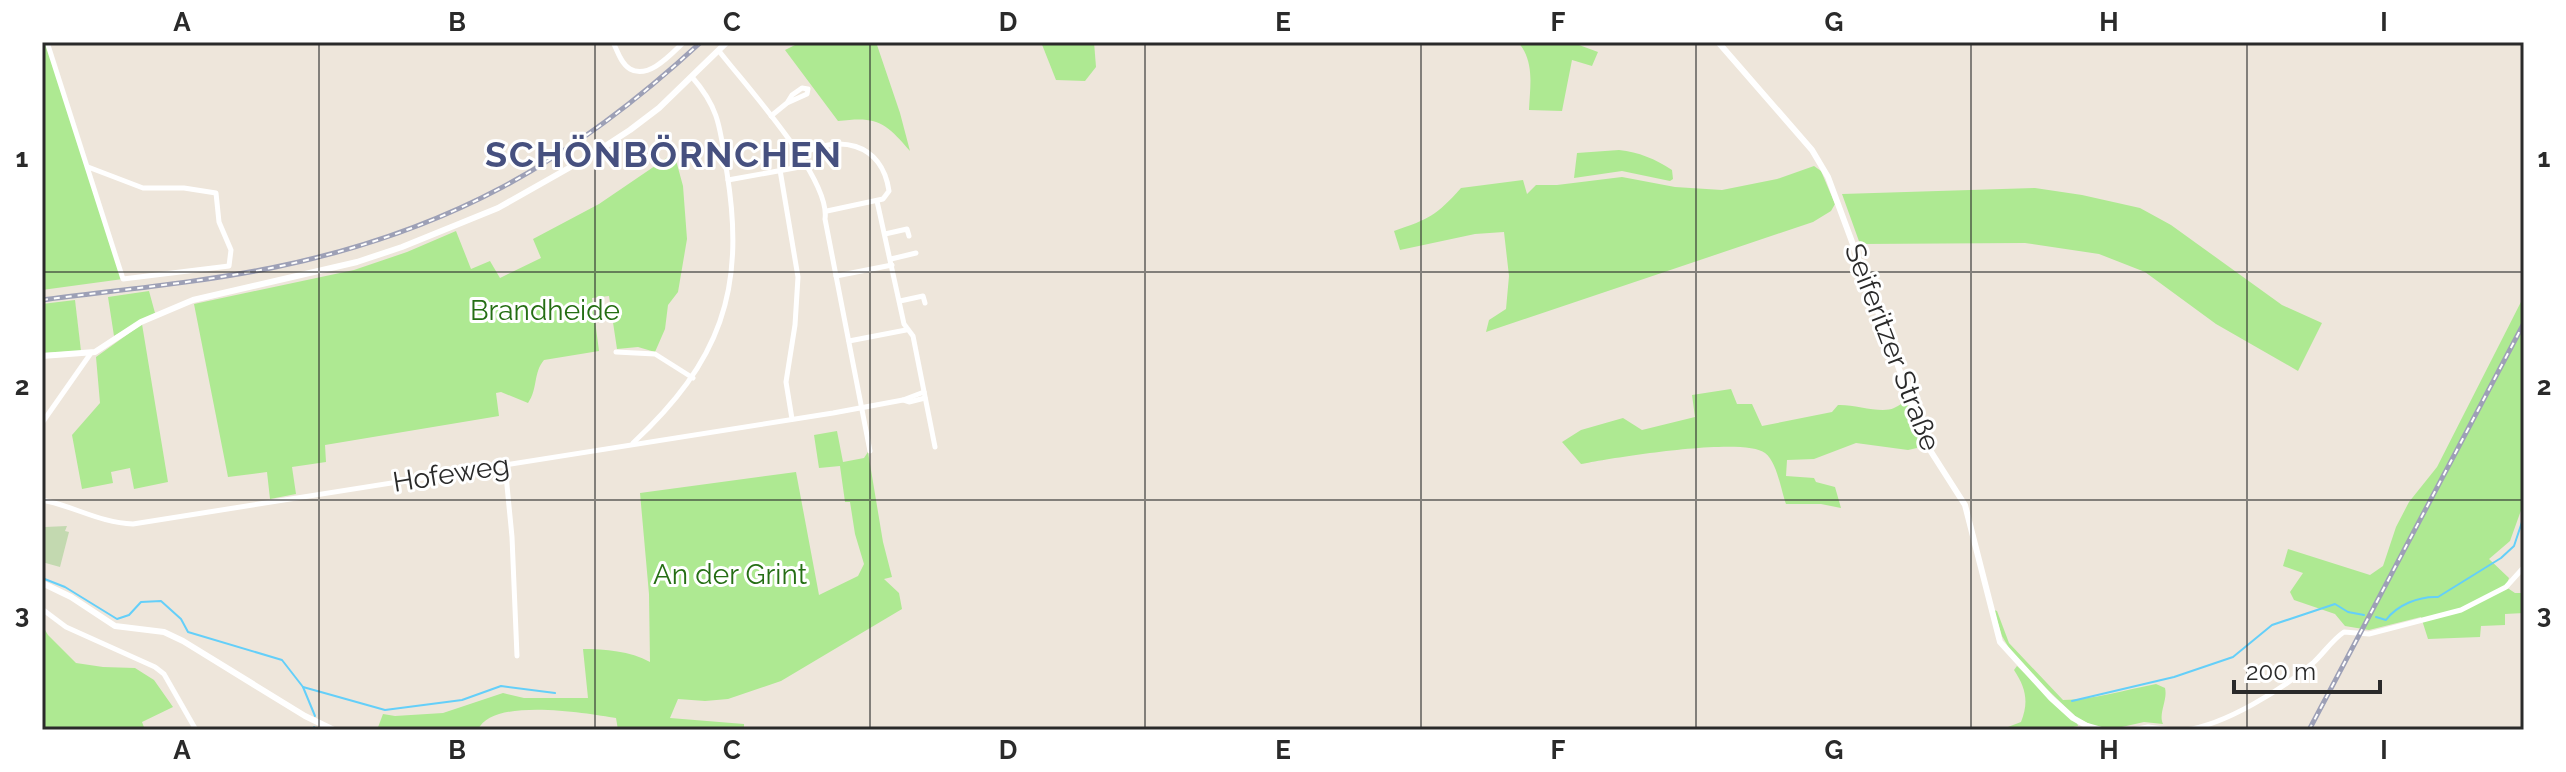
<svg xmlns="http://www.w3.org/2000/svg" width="2566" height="772" font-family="Raleway,sans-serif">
<rect width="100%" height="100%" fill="#eee6db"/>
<!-- green -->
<g fill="#aee992">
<path d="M42,42H46L123,279L42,290Z"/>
<path d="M796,42H876L900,113L910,151C885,122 878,116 838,121L785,50L797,44Z"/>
<path d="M1041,42H1094L1096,67L1085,81L1056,80Z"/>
<path d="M1518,42H1571L1598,52L1592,66L1572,60L1562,111L1529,110C1530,85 1535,62 1518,42Z"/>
<path d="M1619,150C1639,152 1655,159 1672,170L1673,179L1670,181L1622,171L1574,178L1577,153Z"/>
<path d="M674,153L683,186L687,239L678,292L668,305L665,329L655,352L638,347L617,349L609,296L592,298L599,351L544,360C533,373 538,389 528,403L501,392L496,393L499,416L325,445L326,462L292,467L296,494L270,499L267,472L228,477L194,304L354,270L407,252L456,231L471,269L490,261L500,278L541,258L533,239L599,204Z"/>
<path d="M1814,166L1821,171L1835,204L1831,211L1813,222L1486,332L1489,320L1506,309L1509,276L1504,232L1475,234L1400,250L1394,231C1429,219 1436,216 1461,188L1523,180L1527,194L1536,185H1557L1622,177L1675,187L1722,190L1777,179Z"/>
<path d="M2035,188L2082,195L2140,208L2171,225L2282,305L2322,323L2298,371L2216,324L2145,272L2099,254L2025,243L1860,244L1842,194Z"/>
<path d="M149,291L155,313L114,336L108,297Z"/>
<path d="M2524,296V502L2510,541L2489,559L2509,578L2506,587L2515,593H2524V613L2505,614V625L2481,626L2480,637L2428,639L2421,617L2369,630L2345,626L2335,614L2294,600L2290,592L2303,573L2283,566L2288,549L2370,575L2383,566L2396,527L2409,502L2437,467Z"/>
<path d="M75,300L81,351L42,353V304Z"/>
<path d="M142,324L168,482L134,489L130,468L111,472L113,483L82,489L72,435L100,403L96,357Z"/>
<path d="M1731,389L1737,404H1752L1762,426L1832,412L1838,405C1854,404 1881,414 1894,408C1899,406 1902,403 1906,401L1921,439L1917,448L1908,450L1856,443L1814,459L1787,460L1786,476L1814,478L1816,482L1835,487L1841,508L1821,504H1786C1781,490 1777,462 1765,453C1744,436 1611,458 1581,464L1562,442L1581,430L1623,418L1642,430L1695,417L1692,395Z"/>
<path d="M837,431L843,462L864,458L868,452L883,542L892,577L884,579L899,593L902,609L781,681L728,699L705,701L678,699L670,718L744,724V730H618L616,718C586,713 492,697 478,730H377L383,714L395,716L443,713L503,693L524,698H588L583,649C605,649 630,651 650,662L649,594L640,493L796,472L819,595L858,576L864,564L855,534L850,502H845L840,466L819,468L814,435Z"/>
<path d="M1994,610L1997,611L2009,643L2063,700C2093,700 2124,690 2156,684L2165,688C2168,700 2158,713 2163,724L2144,722L2113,729L2094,726L2077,718L2028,671L2009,648L2002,636Z"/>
<path d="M42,625L48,635L76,663L103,667L135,668L154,680L173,707L142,722L145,730H42Z"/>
<path d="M2017,666L2077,723L2078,726L2059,730H2000L2021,722C2029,702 2026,688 2014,670Z"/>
</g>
<!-- cemetery -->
<path fill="#c3d9b0" d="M42,518H44L45,527L67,526L65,531L69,532L60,567L42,562Z"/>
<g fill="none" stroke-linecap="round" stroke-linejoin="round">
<!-- stream -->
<g stroke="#64cff9" stroke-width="2">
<path d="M42,578L65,587L117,619L129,615L141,602L161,601L181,619L188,632L282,660L303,687L385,710L462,700L501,686L555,693"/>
<path d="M2376,617L2386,620C2397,605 2419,596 2438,597L2501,558L2514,546L2524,516"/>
<path d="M303,687L315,716"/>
<path d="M2072,701L2174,677L2233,657L2272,625L2335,604L2348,612L2364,615"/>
<path d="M314,727L318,730"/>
</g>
<!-- minor -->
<g stroke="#fff" stroke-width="5">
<path d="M47,42L123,279L229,266L231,250L219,222L216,193L184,188H143L88,167"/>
<path d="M613,42C617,50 621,64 630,69C649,80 672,53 684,42"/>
<path d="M719,51C745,85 831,178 825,219L870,451"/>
<path d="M771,116L787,103L807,94L808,89L802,88L792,95L787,103"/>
<path d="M799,156C837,133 882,142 889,191L883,199L827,211"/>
<path d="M780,170L798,277L795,325L786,382L792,419"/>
<path d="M728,180L800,167"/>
<path d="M877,201L904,324L913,336L935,447"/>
<path d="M885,234L907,229L909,236"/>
<path d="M891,259L916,253"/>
<path d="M836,276L892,265"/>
<path d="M900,301L923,296L925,303"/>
<path d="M849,341L906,330"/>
<path d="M616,352L655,354L693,378"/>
<path d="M903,400L909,402L925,398"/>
<path d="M42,423L91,353"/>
<path d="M633,443C720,362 746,291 727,173C720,131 721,110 692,77"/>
<path d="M505,465L512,537L517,656"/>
<path d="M42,500C74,506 100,523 133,524L833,413L903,400L924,392"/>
<path d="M42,609L66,627L155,667L164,674L196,730"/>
<path d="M2132,730L2148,727L2172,730"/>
<path d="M2185,730C2225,725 2283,689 2313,663C2324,653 2332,640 2344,632L2369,634L2461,610L2506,587L2524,567"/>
</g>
<!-- tertiary -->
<g stroke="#fff" stroke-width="6">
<path d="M1718,42L1812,150L1828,177L1928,447L1965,505L2000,642L2051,698L2073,718L2087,726L2101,730"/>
<path d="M42,356L95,352L141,322L193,300L357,262L402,247L498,208L590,156L630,130L659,108L727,42"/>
<path d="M42,583L71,597L115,626L164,632L183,641L305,716L334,730"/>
</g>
<defs>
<g id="rail">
<path d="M42,300C118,290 196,283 271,268C447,232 570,163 701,42"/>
<path d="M2309,730L2524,323"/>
</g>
</defs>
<!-- rail casing -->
<use href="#rail" stroke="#9da0b6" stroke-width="5"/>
<!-- rail -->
<use href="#rail" stroke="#fff" stroke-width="2" stroke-dasharray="6" stroke-linecap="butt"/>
</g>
<!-- grid -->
<path fill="none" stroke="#2a2a2a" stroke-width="2" stroke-opacity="0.55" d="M319,42V730M595,42V730M870,42V730M1145,42V730M1421,42V730M1696,42V730M1971,42V730M2247,42V730M42,272H2524M42,500H2524"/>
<g text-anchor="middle" stroke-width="6" stroke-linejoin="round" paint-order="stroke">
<!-- park labels -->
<g font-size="28" fill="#256e14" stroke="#fff">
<text x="545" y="320">Brandheide</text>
<text x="730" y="584">An der Grint</text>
</g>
<!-- street labels -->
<g font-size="28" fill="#2a2a2a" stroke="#fff">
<text transform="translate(1893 347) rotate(69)" y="10">Seiferitzer Straße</text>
<text transform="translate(451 473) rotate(-9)" y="10">Hofeweg</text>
</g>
<!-- district labels -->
<g font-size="36" font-weight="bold" letter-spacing="2" fill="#46507f" stroke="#fff">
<text x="664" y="167">SCHÖNBÖRNCHEN</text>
</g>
</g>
<!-- border -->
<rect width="2566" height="772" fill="none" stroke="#ffffff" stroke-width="88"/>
<!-- scale -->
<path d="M2234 680v12h146v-12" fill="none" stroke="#2a2a2a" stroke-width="4"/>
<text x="2246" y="680" font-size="24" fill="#2a2a2a" stroke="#ffffff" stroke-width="6" paint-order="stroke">200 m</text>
<rect x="44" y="44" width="2478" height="684" fill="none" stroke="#2a2a2a" stroke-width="3"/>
<g font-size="26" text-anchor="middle" font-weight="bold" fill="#2a2a2a">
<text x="182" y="31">A</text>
<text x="457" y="31">B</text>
<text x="732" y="31">C</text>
<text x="1008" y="31">D</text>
<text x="1283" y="31">E</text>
<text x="1558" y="31">F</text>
<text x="1834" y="31">G</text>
<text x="2109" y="31">H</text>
<text x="2384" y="31">I</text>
<text x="22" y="167">1</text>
<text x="2544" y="167">1</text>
<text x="22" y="395">2</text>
<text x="2544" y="395">2</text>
<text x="22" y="623">3</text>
<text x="2544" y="623">3</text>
<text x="182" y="759">A</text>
<text x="457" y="759">B</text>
<text x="732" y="759">C</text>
<text x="1008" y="759">D</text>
<text x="1283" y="759">E</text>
<text x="1558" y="759">F</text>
<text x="1834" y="759">G</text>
<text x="2109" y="759">H</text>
<text x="2384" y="759">I</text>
</g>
</svg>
